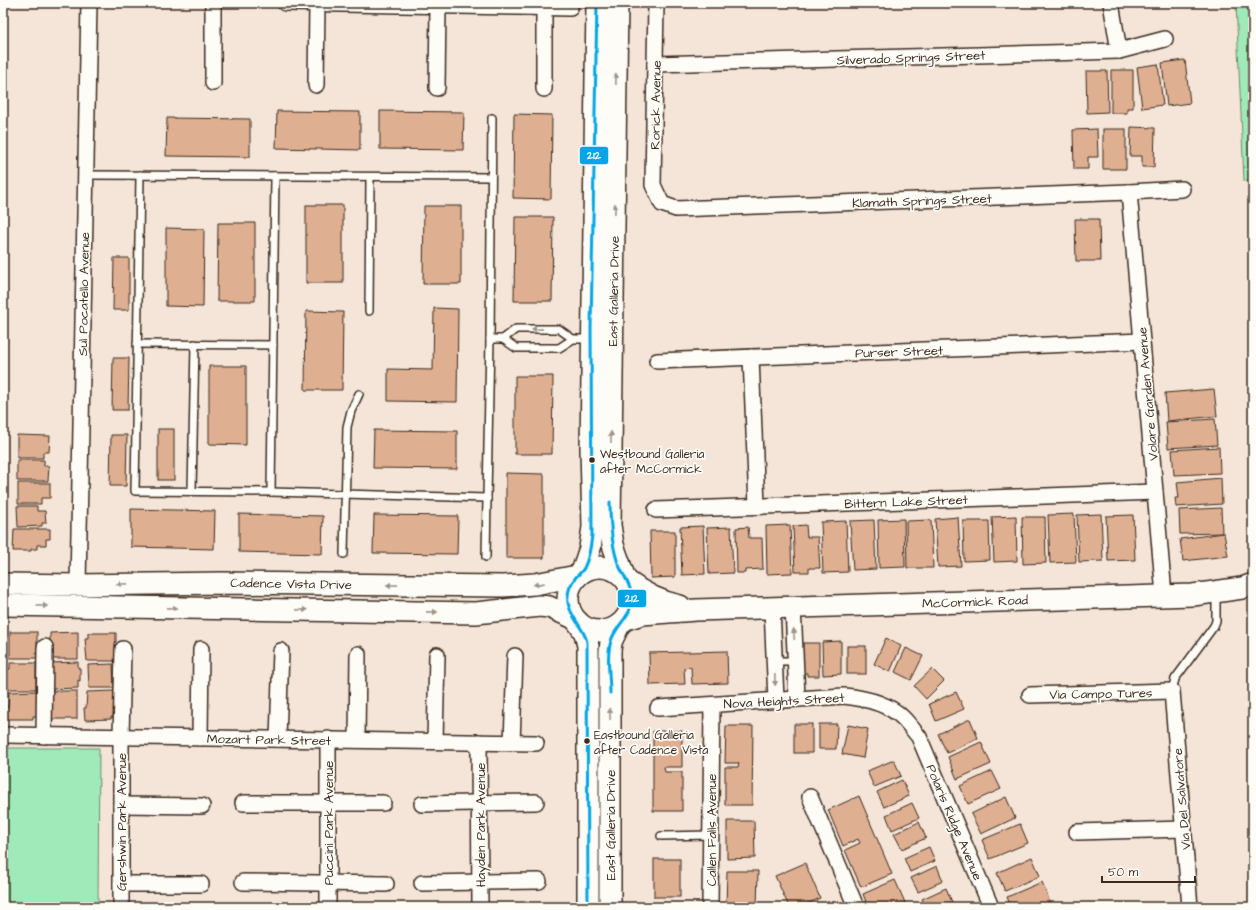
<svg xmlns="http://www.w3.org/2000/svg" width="1256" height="910" font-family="'Architects Daughter',sans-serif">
<rect width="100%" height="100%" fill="#f4e5d8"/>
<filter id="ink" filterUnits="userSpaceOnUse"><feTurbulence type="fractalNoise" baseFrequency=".025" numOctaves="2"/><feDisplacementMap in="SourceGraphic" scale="8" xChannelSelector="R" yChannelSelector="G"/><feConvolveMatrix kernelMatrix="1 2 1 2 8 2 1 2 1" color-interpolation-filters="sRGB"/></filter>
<g filter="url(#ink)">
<!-- green -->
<g fill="#a0eab9" stroke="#6e8a6c">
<path d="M1236,3H1253V181H1244Z"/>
<path d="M3,748H99L98,907H3Z"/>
</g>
<!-- building -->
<g fill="#dfaf91" stroke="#3b2a1e">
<path d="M1185,60L1190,103L1167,106L1162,63Z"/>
<path d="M1158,64L1163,105L1142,108L1137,67Z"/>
<path d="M1111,70H1133V108H1127V113H1111Z"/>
<path d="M1086,71H1107L1108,112L1087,113Z"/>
<path d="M277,111L360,112V150L276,148Z"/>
<path d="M380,111L464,112L463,150L380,149Z"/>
<path d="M514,114L552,115L551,199L513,198Z"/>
<path d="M167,118L250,119V157L166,156Z"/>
<path d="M1131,127L1155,128L1154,167H1142V156H1130Z"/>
<path d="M1097,129L1098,157H1088V169H1074L1073,130Z"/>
<rect x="1103" y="129" width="23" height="40"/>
<rect x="306" y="205" width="37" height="78"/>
<path d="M424,206H461V284H423Z"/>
<path d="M515,217H553L552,301H514Z"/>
<path d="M1075,219H1099L1100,261H1076Z"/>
<path d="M218,223H255V301H217Z"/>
<path d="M166,228L204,229L203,307L166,306Z"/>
<path d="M114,258H129V310H113Z"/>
<path d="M434,308L458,309L457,402L388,401V369L433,370Z"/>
<path d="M306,311L343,312L342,390H305Z"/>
<path d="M113,358H129L128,410H112Z"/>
<path d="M209,366H246V445L209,444Z"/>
<path d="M515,376H553L552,454H515Z"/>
<path d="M1214,389L1217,416L1167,421L1165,393Z"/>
<path d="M1215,419L1217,445L1168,448L1166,422Z"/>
<rect x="158" y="429" width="16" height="51"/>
<path d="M374,430L457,431V469L373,468Z"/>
<path d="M17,435L50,436L49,452H43V458H17Z"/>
<path d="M111,435H127L126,486H110Z"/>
<path d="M1219,447L1220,473L1174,475L1172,450Z"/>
<path d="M17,460H44V466H49L48,481H17Z"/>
<path d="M506,473L544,474V558H506Z"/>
<path d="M1221,478L1222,504L1176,507L1175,498H1179L1177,482Z"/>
<path d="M18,483H50V498H41V504H18Z"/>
<path d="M17,506H37V511H45L46,523H42V526L18,527Z"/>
<path d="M1221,508L1222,533L1180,534L1179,510Z"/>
<path d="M131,509L215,511L214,549L131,547Z"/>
<path d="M239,514L323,516L322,554L239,552Z"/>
<path d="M1074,514L1076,562L1050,563L1048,515Z"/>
<path d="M1101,514L1103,561L1079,562L1077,515Z"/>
<path d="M374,515L458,516L457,554L373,553Z"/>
<path d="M1133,515L1135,560L1108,561L1106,516Z"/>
<path d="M1016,516L1017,561L994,562L992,517Z"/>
<path d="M958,517L961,566L938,567L935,519Z"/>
<path d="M1022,517H1045L1046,563L1023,564Z"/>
<path d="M904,519L905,567L879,568L878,520Z"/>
<path d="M874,520L876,569L853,570L850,521Z"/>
<path d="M931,520L933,568H907L906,521Z"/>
<path d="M846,521L848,572L823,573L821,522Z"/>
<path d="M963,521H989L990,560L964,561Z"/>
<path d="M790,525L792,573L767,574L766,526Z"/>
<path d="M806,525L807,537H818L820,568H809V572H795L793,526Z"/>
<path d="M703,526L705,574L682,575L680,527Z"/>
<path d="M731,527L733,573L709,574L707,528Z"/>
<path d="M748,527L749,538H762L763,569L745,570V573H737L736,528Z"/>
<path d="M14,529H50V539H46V545H37V549H31V551H13Z"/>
<path d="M650,531H675V577L651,578Z"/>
<path d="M1224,533L1228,556L1183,561L1180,539Z"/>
<rect x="10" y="632" width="27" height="26"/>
<path d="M78,632V659H50V633Z"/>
<path d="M88,633H116V642H115V661H87L85,638H88Z"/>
<path d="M886,638L901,646L890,672L874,664Z"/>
<path d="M841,641V674L823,675L822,642Z"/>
<path d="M802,643H819V676H807V673H802Z"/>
<rect x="847" y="646" width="19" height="28"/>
<path d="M906,648L923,656L911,680L895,672Z"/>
<path d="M727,651L728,683L692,684L691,667L684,668L685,684L650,685L649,653Z"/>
<path d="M78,662V668H80V681L78,680V688L50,689V663Z"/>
<path d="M10,663H36V689H7V669H10Z"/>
<path d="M113,664L114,688H89L88,665Z"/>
<path d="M932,669L944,681L926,699L914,686Z"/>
<path d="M37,691V716H33V719H6L5,707H8L9,692Z"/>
<rect x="50" y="691" width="27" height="28"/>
<path d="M114,691L115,717H111V719L85,720L84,708H86L87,692Z"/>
<path d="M956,692L964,709L936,721L929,704Z"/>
<path d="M970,719L978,738L947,753L938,734Z"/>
<rect x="794" y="724" width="18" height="29"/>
<path d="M819,724H837L836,749H819Z"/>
<path d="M848,725L868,729L863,758L842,754Z"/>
<path d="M726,726H753L752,805H725V767H738L739,763H725Z"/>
<path d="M653,731H682V767H664L665,772H682V811H653Z"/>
<path d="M981,742L991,764L957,779L948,757Z"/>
<path d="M894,760L901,776L874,787L867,771Z"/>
<path d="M992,771L1001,789L968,804L960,786Z"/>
<path d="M902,780L909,796L884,807L877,792Z"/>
<path d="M859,796L892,874L861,887L845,850L860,843L858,839L843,846L828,810Z"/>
<path d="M1006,797L1015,818L981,834L971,814Z"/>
<path d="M912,803L919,818L892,830L886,815Z"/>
<path d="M727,821H754L755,858L727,859Z"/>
<path d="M919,822L926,838L902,849L894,834Z"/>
<path d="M1020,824L1028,843L990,859L982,840Z"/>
<path d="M929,847L935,861L910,872L904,858Z"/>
<path d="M1032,857L1040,876L1005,891L997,873Z"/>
<rect x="654" y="859" width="26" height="38"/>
<path d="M805,863L820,898L807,904L808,907H789L775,876Z"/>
<path d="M937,866L943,881L918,892L911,878Z"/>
<path d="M727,871H758L757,907H726Z"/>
<path d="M895,880L907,907H868L863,894Z"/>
<path d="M1042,882L1050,902L1039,907H1011L1007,897Z"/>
<path d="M946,888L952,902L940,907H926L922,899Z"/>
</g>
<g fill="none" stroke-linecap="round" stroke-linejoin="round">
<defs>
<g id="lane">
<path d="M492,118L490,339H503"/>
<path d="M86,175L491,177"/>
<path d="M140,175L135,491L271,492L487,498L490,339"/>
<path d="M369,311L370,177"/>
<path d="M573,339L559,348H516L503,339L516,329H559L573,339H590"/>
<path d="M137,344L273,345"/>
<path d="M192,491L195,344"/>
<path d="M271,492L275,176"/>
<path d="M344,554L347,427L351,411L359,394"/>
<path d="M486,557L487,498"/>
<path d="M774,661H795"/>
<path d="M1172,691L1175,679L1214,626L1216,621V593"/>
<path d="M661,836L711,835"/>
</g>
<g id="street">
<path d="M213,3V83"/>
<path d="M285,3L570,8"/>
<path d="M656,3L653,185L662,204L676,209L1129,192L1182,189"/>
<path d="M1111,3L1119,51"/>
<path d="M655,64L1119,51L1165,39"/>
<path d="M316,85L317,4"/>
<path d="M437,88L438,6"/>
<path d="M544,89V7"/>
<path d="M1129,192L1164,595"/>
<path d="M751,357L757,506"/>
<path d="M657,361L1142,341"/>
<path d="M656,510L1155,492"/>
<path d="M78,585L89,3"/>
<path d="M793,606L797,698"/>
<path d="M772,608L776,700"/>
<path d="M1030,695L1172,691L1190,907"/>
<path d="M658,708L844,696C864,698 888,703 903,718C909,724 914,731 919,737L991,907"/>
<path d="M3,735L536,743"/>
<path d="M44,736L45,647"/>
<path d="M200,738L201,649"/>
<path d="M278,739L281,651"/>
<path d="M328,739V907"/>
<path d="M357,740L358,654"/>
<path d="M435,741L437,655"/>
<path d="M479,742L480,907"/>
<path d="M512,743L515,656"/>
<path d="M810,797L856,907"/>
<path d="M243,803H383"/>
<path d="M422,804L536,802"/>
<path d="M121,805L202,806"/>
<path d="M1077,832L1184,829"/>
<path d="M243,882L386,884"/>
<path d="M422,883L539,881"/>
<path d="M121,884H201"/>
<path d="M121,907V737L123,649"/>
<path d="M710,907L712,705"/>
</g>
<g id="secondary">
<path d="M617,3L610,525L613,545L624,576"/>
<circle cx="600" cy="599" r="32"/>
<path d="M582,572L590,548L593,527L591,449L597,3"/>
<path d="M627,581C644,594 660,602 680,606"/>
<path d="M3,584L78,585L222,583L503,586L535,584L577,576"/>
<path d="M3,605L476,613L540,606L549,607L574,618"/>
<path d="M626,619L642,614L696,610L1193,595L1242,588L1253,584"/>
<path d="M578,622L585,633L588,646V907"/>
<path d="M610,907V651L611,642L619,625"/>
</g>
</defs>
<!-- lane casing -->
<use href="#lane" stroke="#3b2a1e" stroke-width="10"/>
<!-- street casing -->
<use href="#street" stroke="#3b2a1e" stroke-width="18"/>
<!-- secondary casing -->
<use href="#secondary" stroke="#3b2a1e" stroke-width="24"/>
<!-- lane -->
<use href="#lane" stroke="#fdfcf7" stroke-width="7"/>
<!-- street -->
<use href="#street" stroke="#fdfcf7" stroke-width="15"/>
<!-- secondary -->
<use href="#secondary" stroke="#fdfcf7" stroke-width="21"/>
<defs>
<g id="bus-1">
<path d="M610,502C610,523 611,543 618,563C622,574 631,584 632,597C633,616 616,624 611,641C606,657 610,676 610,693"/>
<path d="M588,907L587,642C584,628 571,618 568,603C567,594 570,584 576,577C579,574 582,572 584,568C589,558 591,546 592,535L591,328L597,3"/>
</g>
</defs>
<!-- bus-1 casing -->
<use href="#bus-1" stroke="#fdfcf7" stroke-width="6"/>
<!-- bus-1 -->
<use href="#bus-1" stroke="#03a6e5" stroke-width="3"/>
</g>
<!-- one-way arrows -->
<defs><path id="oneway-solid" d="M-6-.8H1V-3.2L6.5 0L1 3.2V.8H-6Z"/></defs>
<g fill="#9c938a">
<use href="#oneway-solid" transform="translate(616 79) rotate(-89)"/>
<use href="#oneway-solid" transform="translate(615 209) rotate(-89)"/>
<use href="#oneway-solid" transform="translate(537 329) rotate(-179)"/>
<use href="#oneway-solid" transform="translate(611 437) rotate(-89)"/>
<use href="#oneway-solid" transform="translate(122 584) rotate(179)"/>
<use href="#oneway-solid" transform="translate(539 584) rotate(171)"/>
<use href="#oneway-solid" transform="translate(392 585) rotate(-179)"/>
<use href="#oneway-solid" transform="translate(42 606) rotate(1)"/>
<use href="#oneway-solid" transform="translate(172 608) rotate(1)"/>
<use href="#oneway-solid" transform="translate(302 610) rotate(1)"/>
<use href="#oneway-solid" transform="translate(432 612) rotate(1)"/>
<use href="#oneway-solid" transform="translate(794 634) rotate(-93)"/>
<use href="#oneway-solid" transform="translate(775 680) rotate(88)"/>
<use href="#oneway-solid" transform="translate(610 714) rotate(-90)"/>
</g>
</g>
<!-- markers -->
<g fill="#3b2a1e" stroke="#fdfcf7" stroke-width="1.5">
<circle cx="592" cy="460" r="3.5"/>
<circle cx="587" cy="741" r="3.5"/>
</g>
<g text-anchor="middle" stroke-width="3.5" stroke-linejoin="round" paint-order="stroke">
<!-- bus labels -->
<g font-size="12" fill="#3b2a1e" stroke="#fdfcf7" text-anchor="start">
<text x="600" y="458">Westbound Galleria<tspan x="600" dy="15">after McCormick</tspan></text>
<text x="594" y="739">Eastbound Galleria<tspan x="594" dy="15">after Cadence Vista</tspan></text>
</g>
<!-- street labels -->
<g font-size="13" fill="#3b2a1e" stroke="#fdfcf7">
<text transform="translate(911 57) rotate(-2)" y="5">Silverado Springs Street</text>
<text transform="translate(655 105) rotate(-89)" y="5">Rorick Avenue</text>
<text transform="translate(922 200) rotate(-2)" y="5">Klamath Springs Street</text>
<text transform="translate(613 291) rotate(-89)" y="5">East Galleria Drive</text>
<text transform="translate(83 294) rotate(-89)" y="5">Sul Pocatello Avenue</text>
<text transform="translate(899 351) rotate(-2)" y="5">Purser Street</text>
<text transform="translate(1147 394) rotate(-95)" y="5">Volare Garden Avenue</text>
<text transform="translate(906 501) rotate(-2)" y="5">Bittern Lake Street</text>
<text transform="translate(291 583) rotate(1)" y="5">Cadence Vista Drive</text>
<text transform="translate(975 601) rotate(-2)" y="5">McCormick Road</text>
<text transform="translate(1101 693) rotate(-1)" y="5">Via Campo Tures</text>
<text transform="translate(784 700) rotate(-3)" y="5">Nova Heights Street</text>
<text transform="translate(269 739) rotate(1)" y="5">Mozart Park Street</text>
<text transform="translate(1181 799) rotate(-95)" y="5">Via Del Salvatore</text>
<text transform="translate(121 822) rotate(-90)" y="5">Gershwin Park Avenue</text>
<text transform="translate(955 822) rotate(67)" y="5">Polaris Ridge Avenue</text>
<text transform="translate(328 823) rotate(-90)" y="5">Puccini Park Avenue</text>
<text transform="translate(480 825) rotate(-90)" y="5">Hayden Park Avenue</text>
<text transform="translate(610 825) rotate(-90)" y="5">East Galleria Drive</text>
<text transform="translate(711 830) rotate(-90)" y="5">Callen Falls Avenue</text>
</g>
</g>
<g stroke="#fdfcf7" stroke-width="1.5">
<rect x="579" y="146" width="30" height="19" rx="4" fill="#03a6e5"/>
<rect x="617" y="589" width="30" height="19" rx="4" fill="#03a6e5"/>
</g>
<g font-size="11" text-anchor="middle" font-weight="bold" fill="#fff">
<text x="594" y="159">212</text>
<text x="632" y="602">212</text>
</g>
<!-- margin -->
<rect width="1256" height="910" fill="none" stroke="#fdfcf7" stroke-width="16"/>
<rect x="8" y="8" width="1240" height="894" fill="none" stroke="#3b2a1e" stroke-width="1.5" filter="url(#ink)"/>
<!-- scale -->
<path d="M1102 876v6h93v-6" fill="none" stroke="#3b2a1e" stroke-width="2"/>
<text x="1108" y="876" font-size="12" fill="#3b2a1e" stroke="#fdfcf7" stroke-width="3" paint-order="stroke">50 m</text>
</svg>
